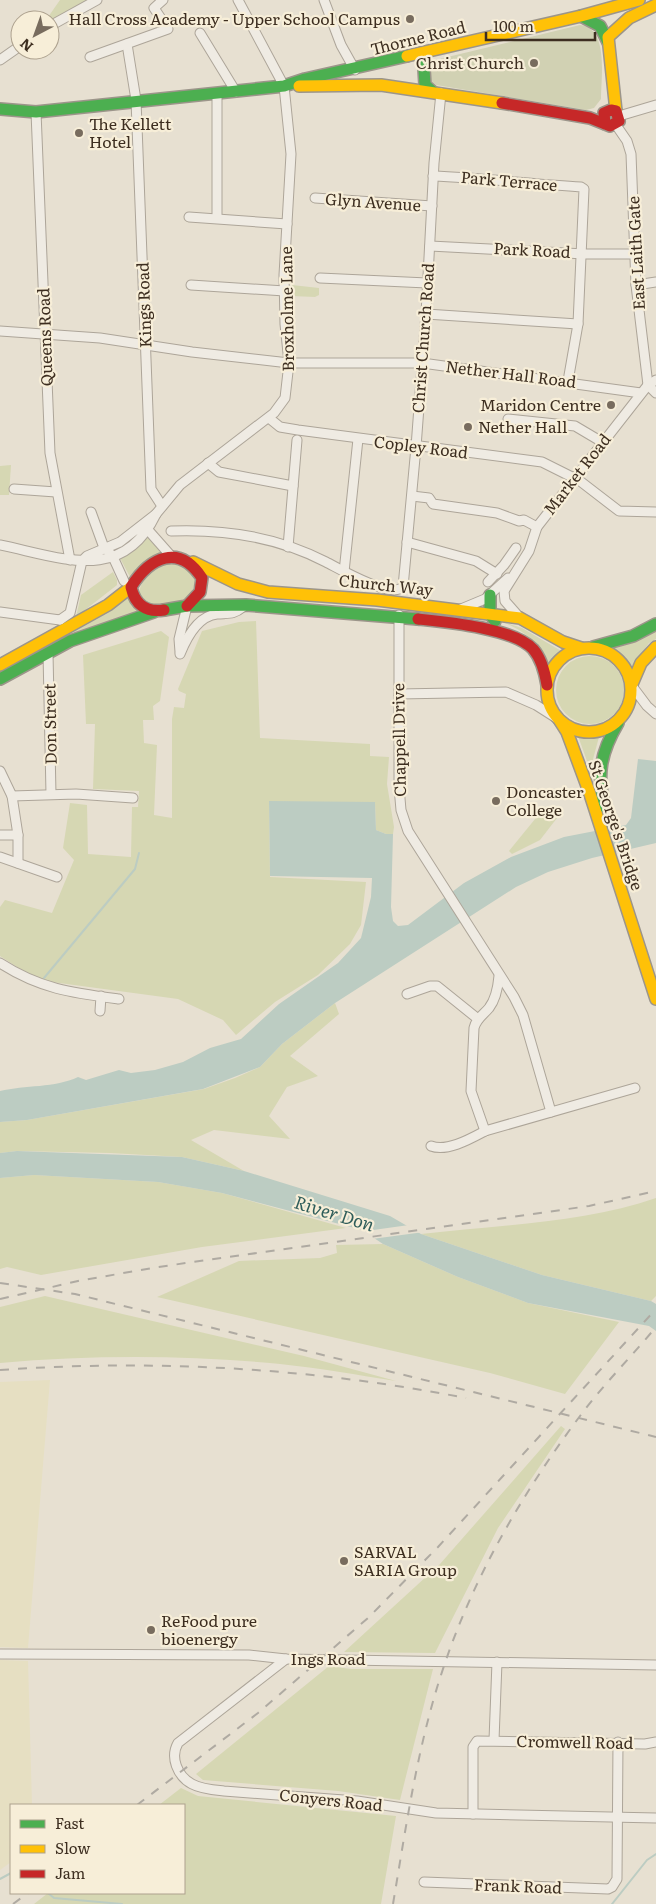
<svg xmlns="http://www.w3.org/2000/svg" width="656" height="1904" font-family="Literata,serif">
<rect width="100%" height="100%" fill="#e7e0d1"/>
<!-- farmland -->
<g fill="#e6dfc2">
<path d="M50,1380L28,1648L0,1647V1382Z"/>
<path d="M0,1660L28,1661L32,1805H11V1862L0,1870Z"/>
</g>
<!-- green -->
<g fill="#d6d7b3">
<path d="M60,0H97L50,26V20H46Z"/>
<path d="M292,285L319,288V295L315,297L291,296Z"/>
<path d="M11,465L9,495H0V466Z"/>
<path d="M149,537L165,553L130,577L120,558Z"/>
<path d="M184,563L196,578C194,586 193,593 186,598C179,602 151,607 145,602C129,589 152,570 165,565C170,563 178,564 184,563Z"/>
<path d="M113,572L117,580V585L76,617L81,595Z"/>
<path d="M127,596L139,612L76,634L72,630Z"/>
<path d="M256,621L260,738L370,744V756L389,757L387,784L394,827L393,834H386L376,830L375,802H269L270,877L366,882L361,925L350,944L318,975L275,1002L236,1035L223,1020L178,999L37,980L0,956V907L5,900L52,913L74,860L63,848L70,803L87,805L88,854L131,857L132,807H138L139,791L93,789L95,724H86L83,655L161,631L169,637L160,701L153,706L154,720H143L144,743L157,745L154,815L172,818V719L174,707L184,708L186,694L179,691L178,689L202,631L239,622Z"/>
<path d="M503,622L522,628L563,652L549,664C539,642 525,632 503,622Z"/>
<path d="M656,630V639L649,643L632,666L614,648Z"/>
<circle cx="590" cy="690" r="34"/>
<path d="M578,736L599,737L592,763L587,761Z"/>
<path d="M544,808L557,818L540,840L512,854L509,851Z"/>
<path d="M335,1003L339,1014L290,1056L318,1076L287,1087L269,1116L290,1139L214,1130L191,1140L244,1171L182,1157L110,1153L17,1151L0,1153V1122L27,1120L204,1089L235,1078L260,1067L282,1044Z"/>
<path d="M34,1175L158,1182L222,1193L346,1228L202,1247L41,1275L7,1267L0,1269V1178Z"/>
<path d="M656,1198V1296L651,1301L542,1275L421,1234C496,1225 585,1223 656,1198Z"/>
<path d="M383,1244L458,1277L528,1303L619,1322L565,1394L490,1373L157,1297L239,1261L320,1258L337,1253L336,1245Z"/>
<path d="M45,1296L304,1356L396,1381C358,1375 319,1368 280,1364C188,1355 92,1355 0,1363V1307Z"/>
<path d="M561,1426L565,1429L498,1528L435,1653L344,1652L440,1564Z"/>
<path d="M329,1666L351,1669H433L400,1800L338,1791L203,1780L196,1774Z"/>
<path d="M181,1788L198,1796L396,1816L381,1904H34L48,1893H184V1805H159Z"/>
</g>
<!-- cemetery -->
<path fill="#d1d1b3" d="M580,25C609,28 601,77 601,99L594,108L586,110L436,85L431,81L427,72L431,61Z"/>
<!-- water -->
<g fill="#bcccc2">
<path d="M638,759L656,761V843L592,858L548,872L516,887L335,1003L282,1044L260,1067L203,1089L27,1120L0,1122V1091C25,1085 55,1088 78,1077L86,1080L119,1070L131,1073L155,1070L183,1062L210,1048L241,1039L279,1004L338,963L361,938L371,897L372,878L270,876L269,801L375,802L376,830L386,834H393L391,907L393,921L398,926L408,925L464,883L511,857L564,837L626,825L631,818Z"/>
<path d="M17,1151L182,1157L244,1171L390,1216L421,1234L542,1275L651,1301L656,1304V1331L649,1326L528,1303L458,1277L383,1244L362,1230L222,1193L158,1182L34,1175L0,1178V1153Z"/>
</g>
<!-- pier -->
<path fill="#e7e0d1" d="M409,1225L424,1232L372,1239L359,1232Z"/>
<g fill="none" stroke-linecap="round" stroke-linejoin="round">
<!-- stream -->
<g stroke="#bcccc2" stroke-width="2">
<path d="M44,978L135,869L139,853"/>
<path d="M0,1879L11,1873"/>
<path d="M48,1893L54,1898L122,1904"/>
<path d="M612,1904L647,1860L656,1854"/>
</g>
<defs>
<g id="street">
<path d="M324,0L341,45L355,70"/>
<path d="M50,26L97,0"/>
<path d="M200,33L236,92"/>
<path d="M127,44L136,100L151,489L162,506"/>
<path d="M90,57L168,29L154,8L163,0"/>
<path d="M0,60L20,46"/>
<path d="M36,112L50,453L70,560"/>
<path d="M619,116L656,105"/>
<path d="M616,125L627,141L631,154L636,285L648,385"/>
<path d="M433,176C483,178 532,184 581,187L584,189L578,324L568,381"/>
<path d="M315,198L432,206"/>
<path d="M189,217L287,224"/>
<path d="M217,218V94"/>
<path d="M430,246L585,254H634"/>
<path d="M320,278L427,283"/>
<path d="M191,285L285,291"/>
<path d="M636,285L656,282"/>
<path d="M426,314L578,324"/>
<path d="M0,331L100,338L192,352L289,363H422L641,393"/>
<path d="M648,385L656,393"/>
<path d="M269,418L280,427L298,430L542,462L580,481L619,511L656,512"/>
<path d="M508,419L575,426L602,442"/>
<path d="M208,463L219,472L293,486"/>
<path d="M14,489L56,492"/>
<path d="M412,496L429,498L433,504L497,513L519,521L524,520L537,527"/>
<path d="M91,512L103,545L113,557L124,581"/>
<path d="M156,514L180,485L274,413L285,398L289,363L285,324L284,275L291,154L284,86L238,0"/>
<path d="M143,531L148,530L171,556"/>
<path d="M171,531C224,529 278,537 326,562C340,569 390,599 403,587L416,447L426,314L434,163L441,93"/>
<path d="M407,542L476,561L497,574"/>
<path d="M0,545C60,557 122,585 156,514L120,542L87,556L82,561"/>
<path d="M288,547L297,440"/>
<path d="M344,572L358,439"/>
<path d="M488,582L504,565L516,548"/>
<path d="M461,609L485,599L508,578"/>
<path d="M0,612L60,620"/>
<path d="M399,615V787L401,810L408,831L514,997L523,1015L551,1112"/>
<path d="M520,618L505,601L504,591L529,551L537,527L648,385L656,380"/>
<path d="M60,620L70,613L82,561"/>
<path d="M180,652L179,639L187,606"/>
<path d="M48,653L51,794"/>
<path d="M180,654C186,639 198,616 217,614C229,613 233,615 243,607"/>
<path d="M632,686L647,706L656,714"/>
<path d="M399,694L506,692L536,705L558,719"/>
<path d="M0,771L12,796L18,835V863"/>
<path d="M12,796L76,794L133,798"/>
<path d="M0,835H18"/>
<path d="M0,857L57,877"/>
<path d="M0,963C40,989 73,993 119,999"/>
<path d="M407,994L430,986H437L478,1019"/>
<path d="M100,1011L101,996"/>
<path d="M485,1131L471,1091L474,1028C476,1019 483,1015 489,1008C496,999 498,987 499,976"/>
<path d="M431,1146C447,1152 470,1139 485,1131L635,1088"/>
<path d="M0,1654L249,1655L286,1659L656,1665"/>
<path d="M286,1659L178,1743C170,1757 177,1776 192,1784C201,1789 214,1790 224,1791L357,1801L436,1813L656,1818"/>
<path d="M494,1740L497,1662"/>
<path d="M473,1814V1747L477,1741L645,1744L656,1742"/>
<path d="M424,1882L608,1889L612,1887L617,1879L618,1742"/>
</g>
<g id="fast">
<path d="M581,16L600,26L608,42"/>
<path d="M423,53L425,85L433,92"/>
<path d="M0,109L36,112L284,86L305,79L407,56"/>
<path d="M490,595V614L495,621"/>
<path d="M164,610L187,606L246,605L418,619"/>
<path d="M593,647L633,636L656,624"/>
<path d="M0,679L70,641L154,612"/>
<path d="M605,807C596,775 601,752 618,723"/>
</g>
<g id="slow">
<path d="M407,56L581,16L639,0"/>
<path d="M299,86L381,85L502,103"/>
<path d="M616,111L608,37L629,18L656,5"/>
<path d="M193,562L238,584L268,592L377,600L520,618L563,642L581,648"/>
<circle cx="589" cy="690" r="42"/>
<path d="M0,665L108,605L131,587"/>
<path d="M632,684L641,663L656,647"/>
<path d="M560,721L567,732L590,794L656,999"/>
</g>
<g id="jam">
<path d="M502,103L590,118L610,126L619,121L616,111L611,110L604,113L605,124"/>
<path d="M164,610C146,613 135,605 131,587C150,557 179,543 202,578L200,592L187,606"/>
<path d="M418,619C447,622 513,628 533,649C541,658 545,673 547,685"/>
</g>
</defs>
<!-- street casing -->
<use href="#street" stroke="#ada599" stroke-width="11"/>
<!-- fast casing -->
<use href="#fast" stroke="#9c958a" stroke-width="14"/>
<!-- slow casing -->
<use href="#slow" stroke="#9c958a" stroke-width="14"/>
<!-- jam casing -->
<use href="#jam" stroke="#9c958a" stroke-width="14"/>
<!-- street -->
<use href="#street" stroke="#efebe3" stroke-width="9"/>
<!-- fast -->
<use href="#fast" stroke="#4caf50" stroke-width="11"/>
<!-- slow -->
<use href="#slow" stroke="#ffc107" stroke-width="11"/>
<!-- jam -->
<use href="#jam" stroke="#c62828" stroke-width="11"/>
<!-- rail -->
<g stroke="#afaaa2" stroke-width="2" stroke-dasharray="9 9" stroke-linecap="butt">
<path d="M0,1283L75,1294L656,1437"/>
<path d="M0,1299L78,1281L158,1267L589,1206L656,1191"/>
<path d="M0,1370C157,1359 312,1368 466,1398"/>
<path d="M137,1805L258,1713L368,1618L438,1547L656,1309"/>
<path d="M13,1904L28,1893"/>
<path d="M393,1904C406,1827 417,1749 441,1675C471,1581 521,1495 580,1416C603,1385 631,1357 656,1327"/>
</g>
</g>
<!-- markers -->
<g fill="#786c5e" stroke="#f7eed8" stroke-width="2">
<circle cx="410" cy="19" r="5"/>
<circle cx="534" cy="63" r="5"/>
<circle cx="79" cy="133" r="5"/>
<circle cx="611" cy="405" r="5"/>
<circle cx="468" cy="427" r="5"/>
<circle cx="496" cy="801" r="5"/>
<circle cx="344" cy="1561" r="5"/>
<circle cx="151" cy="1630" r="5"/>
</g>
<g text-anchor="middle" stroke-width="4.5" stroke-linejoin="round" paint-order="stroke">
<!-- poi labels -->
<g font-size="16" fill="#3d2e20" stroke="#f7eed8" text-anchor="start">
<text x="400" y="25" text-anchor="end">Hall Cross Academy - Upper School Campus</text>
<text x="524" y="69" text-anchor="end">Christ Church</text>
<text x="89" y="130">The Kellett<tspan x="89" dy="18">Hotel</tspan></text>
<text x="601" y="411" text-anchor="end">Maridon Centre</text>
<text x="478" y="433">Nether Hall</text>
<text x="506" y="798">Doncaster<tspan x="506" dy="18">College</tspan></text>
<text x="354" y="1558">SARVAL<tspan x="354" dy="18">SARIA Group</tspan></text>
<text x="161" y="1627">ReFood pure<tspan x="161" dy="18">bioenergy</tspan></text>
</g>
<!-- street labels -->
<g font-size="16" fill="#3d2e20" stroke="#f7eed8">
<text transform="translate(418 38) rotate(-14)" y="6">Thorne Road</text>
<text transform="translate(509 181) rotate(5)" y="6">Park Terrace</text>
<text transform="translate(373 202) rotate(4)" y="6">Glyn Avenue</text>
<text transform="translate(532 250) rotate(3)" y="6">Park Road</text>
<text transform="translate(636 253) rotate(-93)" y="6">East Laith Gate</text>
<text transform="translate(144 305) rotate(-92)" y="6">Kings Road</text>
<text transform="translate(287 309) rotate(-91)" y="6">Broxholme Lane</text>
<text transform="translate(45 337) rotate(-92)" y="6">Queens Road</text>
<text transform="translate(423 338) rotate(-86)" y="6">Christ Church Road</text>
<text transform="translate(511 374) rotate(7)" y="6">Nether Hall Road</text>
<text transform="translate(421 447) rotate(7)" y="6">Copley Road</text>
<text transform="translate(577 474) rotate(-52)" y="6">Market Road</text>
<text transform="translate(386 585) rotate(6)" y="6">Church Way</text>
<text transform="translate(50 724) rotate(-91)" y="6">Don Street</text>
<text transform="translate(399 740) rotate(-91)" y="6">Chappell Drive</text>
<text transform="translate(616 825) rotate(71)" y="6">St George's Bridge</text>
<text x="328" y="1665">Ings Road</text>
<text transform="translate(575 1742) rotate(1)" y="6">Cromwell Road</text>
<text transform="translate(331 1800) rotate(6)" y="6">Conyers Road</text>
<text transform="translate(518 1886) rotate(2)" y="6">Frank Road</text>
</g>
<!-- water labels -->
<g font-size="18" font-style="italic" fill="#2f5d5a" stroke="#f7eed8">
<text transform="translate(334 1214) rotate(17)" y="6">River Don</text>
</g>
</g>
<!-- legend -->
<rect x="10" y="1804" width="175" height="90" fill="#f7eed8" stroke="#ada18e"/>
<rect x="20" y="1820" width="25" height="8" fill="#4caf50" stroke="#ada18e"/>
<text x="55" y="1829" font-size="15" fill="#3d2e20">Fast</text>
<rect x="20" y="1845" width="25" height="8" fill="#ffc107" stroke="#ada18e"/>
<text x="55" y="1854" font-size="15" fill="#3d2e20">Slow</text>
<rect x="20" y="1870" width="25" height="8" fill="#c62828" stroke="#ada18e"/>
<text x="55" y="1879" font-size="15" fill="#3d2e20">Jam</text>
<!-- north arrow -->
<g transform="translate(35 35) rotate(221)"><circle r="24" fill="#f7eed8" stroke="#ada18e"/>
<path d="M0-4L9 19L0 12L-9 19Z" fill="#786c5e"/>
<text y="-8" font-size="14" font-weight="bold" text-anchor="middle" fill="#3d2e20">N</text>
</g>
<!-- scale -->
<path d="M486 32v8h109v-8" fill="none" stroke="#3d2e20" stroke-width="2.5"/>
<text x="493" y="32" font-size="15" fill="#3d2e20" stroke="#f7eed8" stroke-width="4" paint-order="stroke">100 m</text>
</svg>
